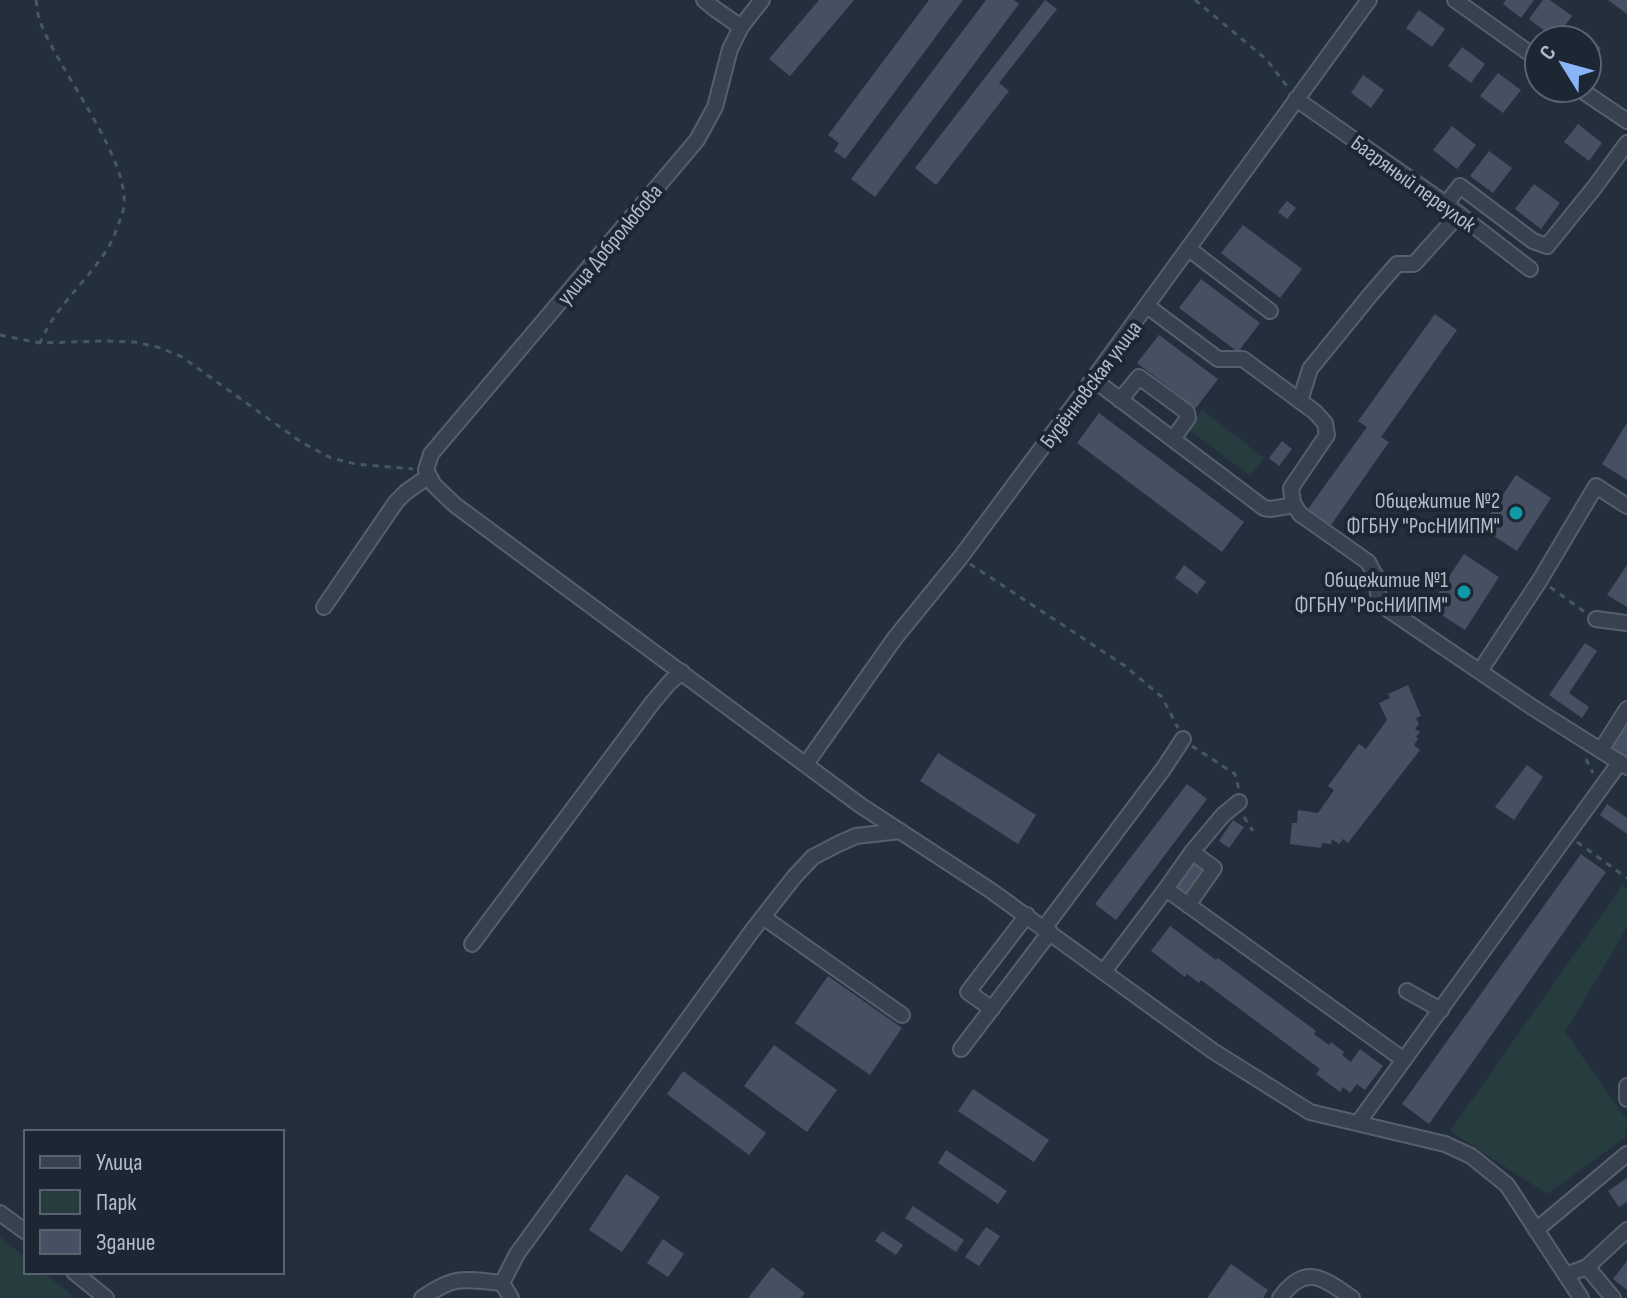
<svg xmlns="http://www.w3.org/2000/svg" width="1627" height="1298" font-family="'Sofia Sans Condensed',sans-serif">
<rect width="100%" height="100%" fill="#242f3e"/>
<!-- green -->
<g fill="#263c3f">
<path d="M1202,410L1264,458L1250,476L1188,429Z"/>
<path d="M1623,885L1627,888V927L1565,1032L1627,1120L1626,1137L1547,1194L1450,1131Z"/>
<path d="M0,1237L26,1258V1272H43L75,1298H0Z"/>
</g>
<!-- building -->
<g fill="#455162">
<path d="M819,0H854L790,76L769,59Z"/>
<path d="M929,0H963L845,159L834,151L839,143L828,135Z"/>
<path d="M986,0H1014L1019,4L875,197L851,179Z"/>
<path d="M1045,0L1057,9L999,83L1009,91L936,185L915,168Z"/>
<path d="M1506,0H1534L1521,18L1503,4Z"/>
<path d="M1543,0H1550L1572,16L1555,39L1529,19Z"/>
<path d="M1608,0H1627V14Z"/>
<path d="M1419,10L1445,29L1432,47L1406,28Z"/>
<path d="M1575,29L1601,48L1587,66V40H1567Z"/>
<path d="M1462,47L1485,64L1471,83L1448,66Z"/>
<path d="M1498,73L1521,90L1503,113L1480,96Z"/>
<path d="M1363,75L1384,90L1371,108L1351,93Z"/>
<path d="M1578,124L1602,143L1589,161L1564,142Z"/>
<path d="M1452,126L1476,145L1457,169L1433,150Z"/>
<path d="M1489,151L1512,168L1493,193L1470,176Z"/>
<path d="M1534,184L1560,203L1541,229L1515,209Z"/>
<path d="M1287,201L1296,208L1287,219L1278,212Z"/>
<path d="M1243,225L1302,269L1280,298L1221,253Z"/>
<path d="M1201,279L1260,323L1238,352L1179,308Z"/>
<path d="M1435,314L1457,330L1381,437L1389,442L1331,525L1308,509L1367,427L1358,421Z"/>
<path d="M1159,335L1218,379L1196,408L1137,363Z"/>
<path d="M1099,413L1244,522L1222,552L1077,443Z"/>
<path d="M1627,423V480L1602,464Z"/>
<path d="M1282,441L1292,449L1279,466L1269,458Z"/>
<path d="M1516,475L1551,498L1517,551L1481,528Z"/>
<path d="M1464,554L1499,577L1465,630L1429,607Z"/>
<path d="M1184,565L1206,582L1197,594L1175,578Z"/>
<path d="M1627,565V607L1607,595Z"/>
<path d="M1585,643L1597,651L1569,693L1589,707L1582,718L1549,695Z"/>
<path d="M1408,685L1421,716L1416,718L1419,724L1415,729L1420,732L1416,737L1418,739L1414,745L1420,750L1348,843L1343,839L1339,844L1332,839L1331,844L1322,843L1321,848L1290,844L1292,823H1297L1298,810L1318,813L1334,790L1328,786L1359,744L1366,749L1387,720L1379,703L1390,698L1388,694Z"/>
<path d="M1627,722V757L1610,746Z"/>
<path d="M938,753L1036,815L1018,844L920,781Z"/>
<path d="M1527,765L1543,777L1514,820L1495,807Z"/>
<path d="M1187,784L1207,799L1116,920L1095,904Z"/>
<path d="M1607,804L1627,818V834L1600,815Z"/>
<path d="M1233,820L1244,827L1229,848L1219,841Z"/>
<path d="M1581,854L1606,872L1429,1124L1402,1104Z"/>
<path d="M1192,860L1207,870L1189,895L1174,885Z"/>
<path d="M1170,926L1216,960L1218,958L1316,1031L1314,1034L1329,1045L1331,1042L1344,1052L1342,1055L1351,1062L1360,1049L1383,1066L1365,1090L1357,1084L1350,1093L1343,1087L1340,1092L1316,1074L1320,1069L1201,980L1199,983L1187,974L1185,977L1151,951Z"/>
<path d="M828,976L902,1028L870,1075L795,1023Z"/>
<path d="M774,1045L837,1090L807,1132L744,1086Z"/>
<path d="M683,1071L766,1133L749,1155L667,1094Z"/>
<path d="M973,1089L1049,1140L1034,1162L958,1111Z"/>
<path d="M946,1150L1007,1191L998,1204L938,1163Z"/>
<path d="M626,1174L660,1197L622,1252L589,1230Z"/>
<path d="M1627,1178V1202L1619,1207L1608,1191Z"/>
<path d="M913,1206L964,1240L956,1252L905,1218Z"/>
<path d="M986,1227L1000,1236L979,1266L965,1257Z"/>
<path d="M882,1231L903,1245L896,1255L875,1241Z"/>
<path d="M663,1239L684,1254L668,1277L647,1263Z"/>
<path d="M1627,1261V1290L1613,1279Z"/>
<path d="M1231,1264L1268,1290L1263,1298H1207Z"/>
<path d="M772,1267L805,1293L801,1298H748Z"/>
</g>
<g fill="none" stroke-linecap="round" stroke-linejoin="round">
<defs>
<g id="minor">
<path d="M704,0L715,9L741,27"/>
<path d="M762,0L741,27L730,49L715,107L697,140L431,454L426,470L434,485L455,505L860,805L990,890L1213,1051L1310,1112L1445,1144L1471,1156L1507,1185L1581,1298"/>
<path d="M1455,0L1539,60"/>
<path d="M1578,88L1627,121"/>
<path d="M1296,99L1446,204L1530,269"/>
<path d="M1446,204L1460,186L1533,241L1547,246L1594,188L1627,143"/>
<path d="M1189,249L1270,311"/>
<path d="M1147,306L1218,359H1243L1315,412L1325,423L1327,435L1291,488L1293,503L1300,514L1368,562L1375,575L1379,599L1389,610L1532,707L1627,767"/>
<path d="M1093,379L1264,508L1270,509L1294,505"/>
<path d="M1120,400L1139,377L1187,412L1188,418L1173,439"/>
<path d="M1300,401L1310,369L1371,294L1397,264H1414L1459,214"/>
<path d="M324,607L396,502L406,492L429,476"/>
<path d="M1596,619L1627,623"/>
<path d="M1480,671L1540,580L1596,486L1627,506"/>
<path d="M1601,750L1627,709"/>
<path d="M806,764L895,638L960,558L1093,379L1369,0"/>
<path d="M1192,852L1223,815L1239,802"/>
<path d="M1166,889L1192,852L1214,868L1188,905"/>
<path d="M763,917L902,1015"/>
<path d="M1044,928L1164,768L1183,739"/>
<path d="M472,944L653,702L670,682L682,672"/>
<path d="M1105,970L1166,889L1404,1060"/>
<path d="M1407,991L1441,1010"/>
<path d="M992,1009L968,992L1027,915"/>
<path d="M961,1049L1050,932"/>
<path d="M1627,1086V1099"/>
<path d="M1358,1123L1620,762"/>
<path d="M0,1213L26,1232"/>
<path d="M1536,1230L1627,1154"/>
<path d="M1587,1267L1613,1298"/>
<path d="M74,1272L106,1298"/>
<path d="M1566,1275L1587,1267L1627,1230"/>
<path d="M422,1298C456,1275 463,1279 502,1283"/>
<path d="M511,1298L502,1283L517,1254L752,931L795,876L813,857L838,844L856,836L900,831"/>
<path d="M1280,1298C1305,1263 1323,1278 1352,1298"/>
</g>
</defs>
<!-- minor casing -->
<use href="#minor" stroke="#565f6c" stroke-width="18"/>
<!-- path -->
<g stroke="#44595c" stroke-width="3" stroke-dasharray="6 6" stroke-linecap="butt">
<path d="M36,0C37,6 37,13 39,18C53,65 139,167 122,214C118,225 114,238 108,248C87,282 56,305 40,343"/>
<path d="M1195,0L1267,60L1289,89"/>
<path d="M0,335L40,343L104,341L135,342L161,348L182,357L301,442L331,458L356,464L413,469"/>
<path d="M970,564L1125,666L1162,697L1178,728"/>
<path d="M1550,587L1586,613"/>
<path d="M1192,746L1235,774L1239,790"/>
<path d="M1586,759L1593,773"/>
<path d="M1244,817L1253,831"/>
<path d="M1577,842L1627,878"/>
</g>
<!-- minor -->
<use href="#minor" stroke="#38414e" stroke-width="14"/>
</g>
<!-- markers -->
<g fill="#0f9aa8" stroke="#1d2633" stroke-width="3">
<circle cx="1516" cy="513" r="8"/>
<circle cx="1464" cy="592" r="8"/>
</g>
<g text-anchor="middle" stroke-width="8" stroke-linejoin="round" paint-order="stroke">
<!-- street labels -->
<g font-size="22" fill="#b4bcc9" stroke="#1d2633">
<text transform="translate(1414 183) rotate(36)" y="8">Багряный переулок</text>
<text transform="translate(609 244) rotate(-50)" y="8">улица Добролюбова</text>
<text transform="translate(1090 384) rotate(-53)" y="8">Будённовская улица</text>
</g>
<!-- poi labels -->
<g font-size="22" fill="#b4bcc9" stroke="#1d2633" text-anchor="end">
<text x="1500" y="508">Общежитие №2<tspan x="1500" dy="25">ФГБНУ "РосНИИПМ"</tspan></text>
<text x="1448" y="587">Общежитие №1<tspan x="1448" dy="25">ФГБНУ "РосНИИПМ"</tspan></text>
</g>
</g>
<!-- legend -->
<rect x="24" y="1130" width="260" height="144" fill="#1d2633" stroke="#59626f" stroke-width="2"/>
<rect x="40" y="1156" width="40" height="12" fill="#38414e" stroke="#59626f" stroke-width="2"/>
<text x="96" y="1170" font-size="24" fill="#b4bcc9">Улица</text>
<rect x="40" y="1190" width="40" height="24" fill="#263c3f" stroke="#59626f" stroke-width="2"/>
<text x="96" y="1210" font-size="24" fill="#b4bcc9">Парк</text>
<rect x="40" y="1230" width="40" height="24" fill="#455162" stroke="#59626f" stroke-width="2"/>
<text x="96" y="1250" font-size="24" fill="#b4bcc9">Здание</text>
<!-- north arrow -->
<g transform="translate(1563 64) rotate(307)"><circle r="38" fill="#1d2633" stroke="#59626f" stroke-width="2"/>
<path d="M0-6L14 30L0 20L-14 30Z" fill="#8ab4f8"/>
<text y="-12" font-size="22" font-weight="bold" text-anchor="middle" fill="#b4bcc9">С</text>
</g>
</svg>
